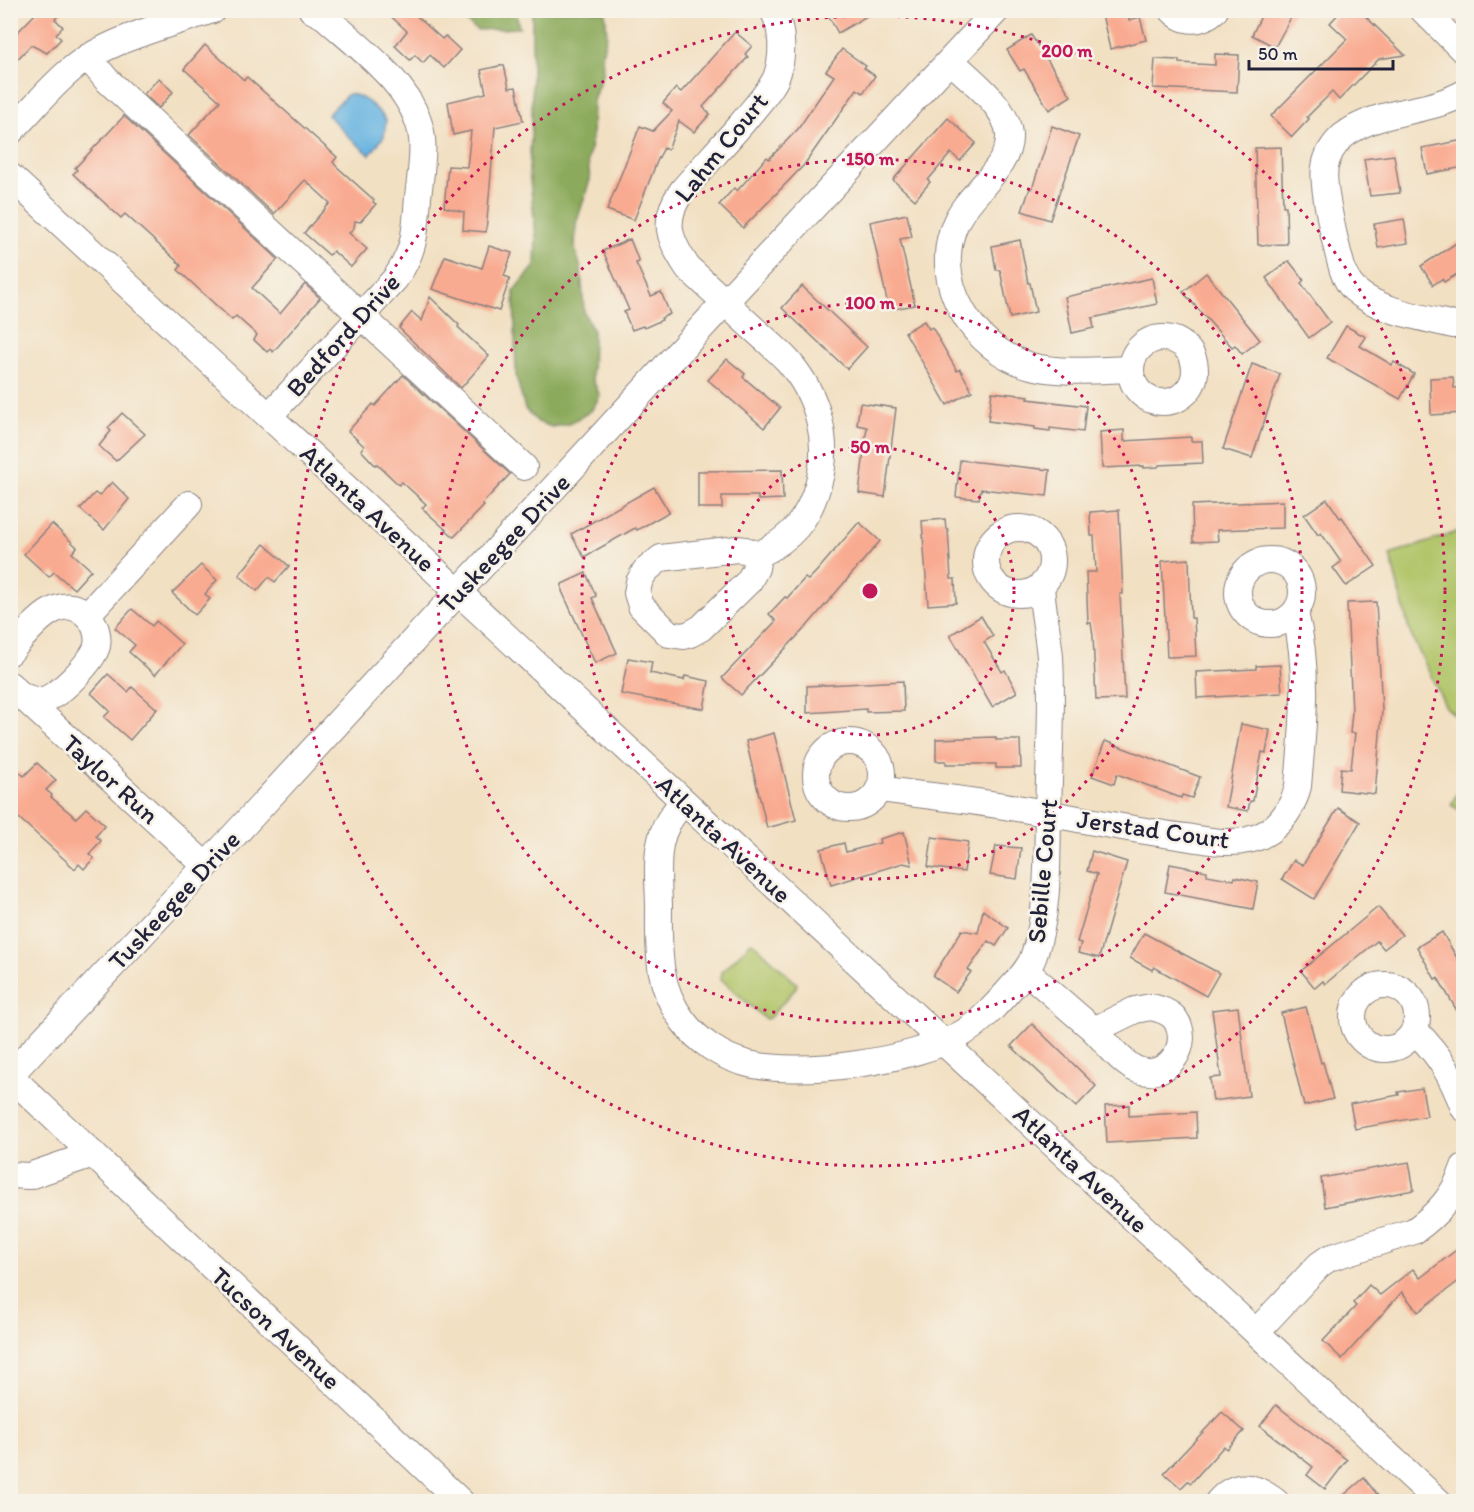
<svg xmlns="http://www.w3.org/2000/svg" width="1474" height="1512" font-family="Itim,sans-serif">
<rect width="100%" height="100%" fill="#f7f3e8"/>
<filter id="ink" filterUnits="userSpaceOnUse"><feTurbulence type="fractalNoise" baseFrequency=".0167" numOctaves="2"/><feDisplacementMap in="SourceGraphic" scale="12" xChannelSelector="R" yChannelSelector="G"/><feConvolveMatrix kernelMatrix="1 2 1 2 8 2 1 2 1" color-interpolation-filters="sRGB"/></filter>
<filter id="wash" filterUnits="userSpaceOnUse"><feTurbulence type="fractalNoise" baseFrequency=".008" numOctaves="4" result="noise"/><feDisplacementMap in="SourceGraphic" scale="24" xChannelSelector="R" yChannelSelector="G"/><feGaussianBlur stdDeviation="1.35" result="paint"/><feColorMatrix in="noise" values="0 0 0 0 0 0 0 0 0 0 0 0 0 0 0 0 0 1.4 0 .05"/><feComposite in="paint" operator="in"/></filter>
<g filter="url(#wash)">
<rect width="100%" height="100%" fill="#f2e0c3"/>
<!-- green -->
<g fill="#b0c468" stroke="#697352" stroke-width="1.5">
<path d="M1463,530H1464L1463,723L1446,707L1410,633L1390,555Z"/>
<path d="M1463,782L1464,812H1463L1451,805Z"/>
<path d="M751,942L754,943L797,984L795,989L769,1018L765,1019L721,979L722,972Z"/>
</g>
<!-- forest -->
<g fill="#8caa5c" stroke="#57664c" stroke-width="1.5">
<path d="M453,11H516L519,28L477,30Z"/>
<path d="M532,11H605L607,35L602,54L603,71L593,101L592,138L588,160L590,180L576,224L575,249L581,269L584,312L593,331L592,378L600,396L591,411L569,424L552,427L538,422L525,409L516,376L514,291L535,266L536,236L529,171L532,119Z"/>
</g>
<!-- water -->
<path fill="#68b4e1" stroke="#456b8e" stroke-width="1.5" d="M348,94C362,94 378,109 386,120L384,136L370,155L349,137L328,115L330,112Z"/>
<g id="blocks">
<!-- building -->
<g fill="#f9ab91">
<path d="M39,10H64L55,19L63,27L56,34L61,39L47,53L31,45L10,67V40Z"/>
<path d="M384,10H410L442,39L445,36L460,50L444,68L430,55L423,63L415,55L410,60L395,46L407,31Z"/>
<path d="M825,10H877L838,33Z"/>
<path d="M1101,10H1127L1129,20L1140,17L1146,40L1110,49Z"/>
<path d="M1264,10H1295L1275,47L1252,35Z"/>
<path d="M1342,10H1359L1405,55L1379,59L1339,100L1332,92L1307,117L1309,119L1292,137L1271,116L1347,39L1330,23Z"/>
<path d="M735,32L752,46L745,54L748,57L703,107L710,114L694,132L679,121L668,150L664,148L658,159L634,220L607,210L640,126L653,131L672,111L663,103L676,88L681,92Z"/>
<path d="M1031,35L1071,96L1049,110L1024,69L1020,71L1007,50Z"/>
<path d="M205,45L244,80L247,77L337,157L333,162L336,166L374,200L373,202L376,204L360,222L355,221L354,228L349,233L367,249L351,267L333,251L329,255L304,233L330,203L305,180L274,214L189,135L220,101L184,69Z"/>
<path d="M842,49L866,66L864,68L875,76L863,93L857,89L804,165L743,228L719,205L734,188L737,191L767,157L769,159L798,129L834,76L826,71Z"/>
<path d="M1215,54L1239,55L1237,92L1153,88L1155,59L1179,60V63L1215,65Z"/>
<path d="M504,65L509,88L516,87L523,121L495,127L486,232L463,230L464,212L444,207L448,166L467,167L471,131L453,135L448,102L486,93L481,70Z"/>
<path d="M159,78L173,92L159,108L144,94Z"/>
<path d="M124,116L278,259L252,288L280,314L305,284L320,298L273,352L270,349L267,352L254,340L257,335L236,316L232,320L178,270L181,266L179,263L125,214L121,218L73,174L77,170L75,168Z"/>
<path d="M948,118L976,143L960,161L951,153L928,180L930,182L915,200L893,180Z"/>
<path d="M1052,126L1079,136L1050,220L1022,211L1030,188L1032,189Z"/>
<path d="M1464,140V167L1427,174L1422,148Z"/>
<path d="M1281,147L1283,206H1286L1287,244L1258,245L1255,148Z"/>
<path d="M1394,155L1400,193L1370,196L1364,159Z"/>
<path d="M907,214L912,237L900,239L915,305L889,310L870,222Z"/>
<path d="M1404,219L1408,243L1378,248L1374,224Z"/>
<path d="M1464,238V270L1444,282L1442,279L1433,285L1421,266Z"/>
<path d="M630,239L639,262L636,263L651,296L661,292L670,314L661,318L662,320L644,328L643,326L632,330L624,312L629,310L603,251Z"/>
<path d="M1020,240L1028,283H1030L1036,312L1010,318L1000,270H996L992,246Z"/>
<path d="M489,246L512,253L504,276L510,278L499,311L432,289L445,256L482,268Z"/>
<path d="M1289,261L1304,280L1301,283L1330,322L1309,338L1266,278Z"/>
<path d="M1206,273L1260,340L1242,354L1235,345L1232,347L1183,292Z"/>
<path d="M1152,278L1157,304L1092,318L1094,328L1072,333L1065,297Z"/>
<path d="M802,286L867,347L847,369L782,308Z"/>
<path d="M430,297L459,325L458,327L489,356L461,388L399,328L412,312L422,321Z"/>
<path d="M924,321L929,329L932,327L957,371L960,369L972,391L947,405L905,332Z"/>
<path d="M1346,326L1366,337L1360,346L1392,365L1394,362L1414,374L1400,399L1327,358Z"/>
<path d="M727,359L745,374L743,377L780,408L764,428L708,380Z"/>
<path d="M1252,364L1280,374L1252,458L1223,449Z"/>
<path d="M403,375L510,474L482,504L484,506L454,537L422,508L426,504L402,482L399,485L377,464L375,465L361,450L364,446L348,431L373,404L375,406Z"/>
<path d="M1453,377L1454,388L1464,387V413L1431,415L1430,378Z"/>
<path d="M992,392L1029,396L1028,399L1086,406L1083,432L1050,428V431L1035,429V427L988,421Z"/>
<path d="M860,403L896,408L885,497L859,493L867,427L857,425Z"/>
<path d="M122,413L145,434L116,461L99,446L111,431L108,428Z"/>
<path d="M1124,430V441L1191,437V441H1202L1203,463L1159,465L1158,467L1144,468V466L1102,468L1100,432Z"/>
<path d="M960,460L1050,470L1047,496L981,489L979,499L956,497Z"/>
<path d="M782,470L783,499L758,500V496H722V508H698V471Z"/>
<path d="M112,482L129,499L104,530L80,509L95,493L99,496Z"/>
<path d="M654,487L669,512L637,530L635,528L584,557L571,534Z"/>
<path d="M1327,499L1340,518L1342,517L1376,566L1346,586L1333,568L1341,562L1321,533L1318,535L1304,515Z"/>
<path d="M1283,501V528L1217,530L1218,541L1193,542L1192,505Z"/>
<path d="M1119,510L1123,594H1120L1125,699L1096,700L1093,636L1091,623H1088L1086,572H1096L1094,536H1091L1090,512Z"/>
<path d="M945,519L946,529H948L951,579H955L956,603L928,605L922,521Z"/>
<path d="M859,522L880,541L808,625L741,695L722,678L776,621L769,614L785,597L787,598L805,578L808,580L816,572Z"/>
<path d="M52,524L77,547L72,553L91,570L74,589L54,572L49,577L24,554Z"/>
<path d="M264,544L289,566L275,582L269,577L257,591L239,575Z"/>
<path d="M1189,559L1191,618H1194L1196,656L1167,657L1162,561Z"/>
<path d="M201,565L217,580L205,594L210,599L195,615L172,593Z"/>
<path d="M586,573L596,596L592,598L617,653L595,663L562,591V584Z"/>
<path d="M1376,602L1382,710L1375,794L1339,790L1341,768L1351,769L1355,733H1350L1352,712L1347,603Z"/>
<path d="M132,609L152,626L156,621L182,644L155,675L129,652L135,645L115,628Z"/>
<path d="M981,616L993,636L984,642L1002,672L1005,670L1017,692L992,707L950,635Z"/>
<path d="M628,658L652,662L650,673L684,680L685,676L709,681L704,709L621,694Z"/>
<path d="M1280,665L1282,693L1197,698L1196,672L1256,669V666Z"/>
<path d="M108,674L128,692L132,687L157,709L130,740L104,717L110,711L91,693Z"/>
<path d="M903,681L904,711L866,712V709L807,713V686Z"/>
<path d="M1241,724L1270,730L1266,753L1262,752L1253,801H1250L1248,811L1226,807Z"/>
<path d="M774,733L796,820L767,828L746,741Z"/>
<path d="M996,737V740H1020L1021,768H996V764H946V761H936V739Z"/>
<path d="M1105,741L1200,777L1192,798L1182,795L1181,798L1117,774L1114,784L1092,776Z"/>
<path d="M37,763L56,780L46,790L52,795L51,797L76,818L86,808L105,825L96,836L101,841L89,854L94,858L84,869L79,864L75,869L10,810V779L18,771L24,776Z"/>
<path d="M1338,808L1360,822L1314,899L1282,879L1294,860L1303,865Z"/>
<path d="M904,832L912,865L903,863L831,885L821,849L844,843L846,852L880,843L879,839Z"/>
<path d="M932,837L968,842L964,872L928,867Z"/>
<path d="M996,846L1021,848L1017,879L990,875Z"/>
<path d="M1092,851L1127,862L1099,958L1078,953L1081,943L1077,942L1097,874L1087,871Z"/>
<path d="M1170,864L1207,871V875L1234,880L1235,877L1258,882L1253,909L1165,892Z"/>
<path d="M1378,907L1402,935L1384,949L1377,941L1325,984L1323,981L1315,988L1301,971Z"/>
<path d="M983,910L1008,928L996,946L988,941L968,970L971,972L956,992L933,976L962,930L978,933Z"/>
<path d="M1442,932L1464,970V1023L1438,978L1435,979L1417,947Z"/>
<path d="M1144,933L1219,973L1206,996L1154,967L1152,970L1130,958Z"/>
<path d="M1238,1007L1249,1096L1213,1101L1210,1078L1221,1077L1212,1010Z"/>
<path d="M1306,1007L1321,1063L1323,1062L1333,1099L1304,1106L1281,1013Z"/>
<path d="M1032,1024L1096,1086L1076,1107L1011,1046Z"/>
<path d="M1422,1088L1427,1116L1355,1129L1350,1104L1399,1095L1398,1092Z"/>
<path d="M1129,1105V1116L1196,1112L1197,1138L1107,1143L1105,1106Z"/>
<path d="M1409,1162L1414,1190L1325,1207L1321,1178Z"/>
<path d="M1464,1244V1277L1418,1312L1402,1292L1342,1359L1323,1341L1356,1306L1353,1303L1369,1285L1380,1295L1413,1269L1420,1278Z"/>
<path d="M1276,1405L1347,1460L1325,1489L1307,1475L1313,1467L1260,1426Z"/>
<path d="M1222,1412L1244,1431L1227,1449L1224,1446L1191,1483L1188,1481L1181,1488L1164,1473Z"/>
<path d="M1364,1478L1383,1502H1336Z"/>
</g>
</g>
</g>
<g filter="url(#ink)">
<use href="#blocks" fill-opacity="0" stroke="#8a817f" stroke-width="1.5"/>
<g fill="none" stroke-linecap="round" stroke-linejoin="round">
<defs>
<g id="minor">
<path d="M1172,10C1185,24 1202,22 1215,10"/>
<path d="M1423,10L1464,51"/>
<path d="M88,57L106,79L524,467"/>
<path d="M951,61C970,79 1008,107 1009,135C1011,167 969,193 956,222C929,281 973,350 1031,366C1063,374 1099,370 1131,369"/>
<path d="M10,132C31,111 50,87 72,69C106,40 170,24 213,10"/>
<path d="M10,176L1439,1502"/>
<path d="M1454,325C1424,318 1378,311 1355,290C1350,286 1345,277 1343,271C1337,251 1321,185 1325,167C1327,155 1334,144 1343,136C1377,109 1427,114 1464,93"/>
<circle cx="1163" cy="370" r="32"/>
<path d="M269,416L395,279C416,249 415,232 418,197C420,178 424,157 422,138C416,87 359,48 324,16L312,10"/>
<circle cx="1019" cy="561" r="33"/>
<path d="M737,549L745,550L758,555L756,568L749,581L701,628L690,634L683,636L669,634L641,606L637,593L639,582L645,571L661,558Z"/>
<path d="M758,555C791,539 808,520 818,485C831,442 818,395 788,361C775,347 759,334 745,321C726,303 707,285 688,268C669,240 661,220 682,191C702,168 723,145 743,122C754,108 768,94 776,78C784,57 783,29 773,10"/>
<circle cx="1270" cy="592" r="32"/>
<path d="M87,615L189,504"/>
<path d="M10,652C27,632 59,587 88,616C95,623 99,635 97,646C93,661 58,698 42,700C32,701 25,697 16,692"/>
<path d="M10,685L206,866"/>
<circle cx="849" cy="775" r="33"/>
<path d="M879,789C936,797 994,803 1051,814C1095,822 1140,831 1185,837C1205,840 1228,845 1248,840C1275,834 1292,812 1298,786C1303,728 1310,670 1295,613"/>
<path d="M684,802C652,832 658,865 659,905C659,948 656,985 683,1021C698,1041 722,1057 745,1063C799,1078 915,1061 963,1033C981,1022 997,1004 1011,988C1020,978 1030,968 1034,955C1049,911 1047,861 1048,815C1049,762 1053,710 1050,657C1048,634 1043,611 1041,587"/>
<path d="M1026,971L1094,1030"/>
<circle cx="1385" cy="1017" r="32"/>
<path d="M1151,1007C1160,1009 1170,1012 1175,1019C1193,1044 1167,1081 1138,1070C1123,1065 1105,1041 1094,1030L1135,1010Z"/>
<path d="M1415,1030C1441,1058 1450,1072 1464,1108"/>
<path d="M10,1075L206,866L725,302L997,10"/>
<path d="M10,1076L461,1502"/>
<path d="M10,1175L29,1176L93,1154"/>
<path d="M1257,1331L1319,1265L1329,1258L1414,1231C1438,1214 1455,1195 1464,1167"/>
<path d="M1218,1502C1237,1480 1256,1486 1276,1502"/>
</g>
</defs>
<!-- minor casing -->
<use href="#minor" stroke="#8a817f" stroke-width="28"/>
<!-- minor -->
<use href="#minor" stroke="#fff" stroke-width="26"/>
</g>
</g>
<!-- distance rings -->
<g fill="none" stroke="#c2185b" stroke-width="3" stroke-dasharray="3 6">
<circle cx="870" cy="591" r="144"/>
<circle cx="870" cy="591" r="288"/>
<circle cx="870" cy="591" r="432"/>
<circle cx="870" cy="591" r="575"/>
</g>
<g text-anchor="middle" stroke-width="5" stroke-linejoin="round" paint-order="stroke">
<!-- street labels -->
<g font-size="26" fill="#22223b" stroke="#f7f3e8">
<text transform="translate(721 147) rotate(-51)" y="9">Lahm Court</text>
<text transform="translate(343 335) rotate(-48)" y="9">Bedford Drive</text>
<text transform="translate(368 508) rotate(43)" y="9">Atlanta Avenue</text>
<text transform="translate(504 543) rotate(-47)" y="9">Tuskeegee Drive</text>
<text transform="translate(111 779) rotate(42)" y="9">Taylor Run</text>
<text transform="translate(1153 829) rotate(8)" y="9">Jerstad Court</text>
<text transform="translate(724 839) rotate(43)" y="9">Atlanta Avenue</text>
<text transform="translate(1042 871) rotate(-85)" y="9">Sebille Court</text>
<text transform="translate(174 900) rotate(-47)" y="9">Tuskeegee Drive</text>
<text transform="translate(1081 1169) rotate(43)" y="9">Atlanta Avenue</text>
<text transform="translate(276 1328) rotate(43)" y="9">Tucson Avenue</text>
</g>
</g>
<circle cx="870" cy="591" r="9" fill="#c2185b" stroke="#f7f3e8" stroke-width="3"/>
<g font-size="18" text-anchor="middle" font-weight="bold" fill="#c2185b" stroke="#f7f3e8" stroke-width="5" stroke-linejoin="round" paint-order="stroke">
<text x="1067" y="57">200 m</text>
<text x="870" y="165">150 m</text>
<text x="870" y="309">100 m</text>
<text x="870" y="453">50 m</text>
</g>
<!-- margin -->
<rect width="1474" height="1512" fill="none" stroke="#f7f3e8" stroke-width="36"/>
<!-- scale -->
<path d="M1249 60v9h144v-9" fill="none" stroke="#22223b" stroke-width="3"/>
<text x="1258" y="60" font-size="18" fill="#22223b" stroke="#f7f3e8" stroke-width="4.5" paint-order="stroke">50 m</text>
</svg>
